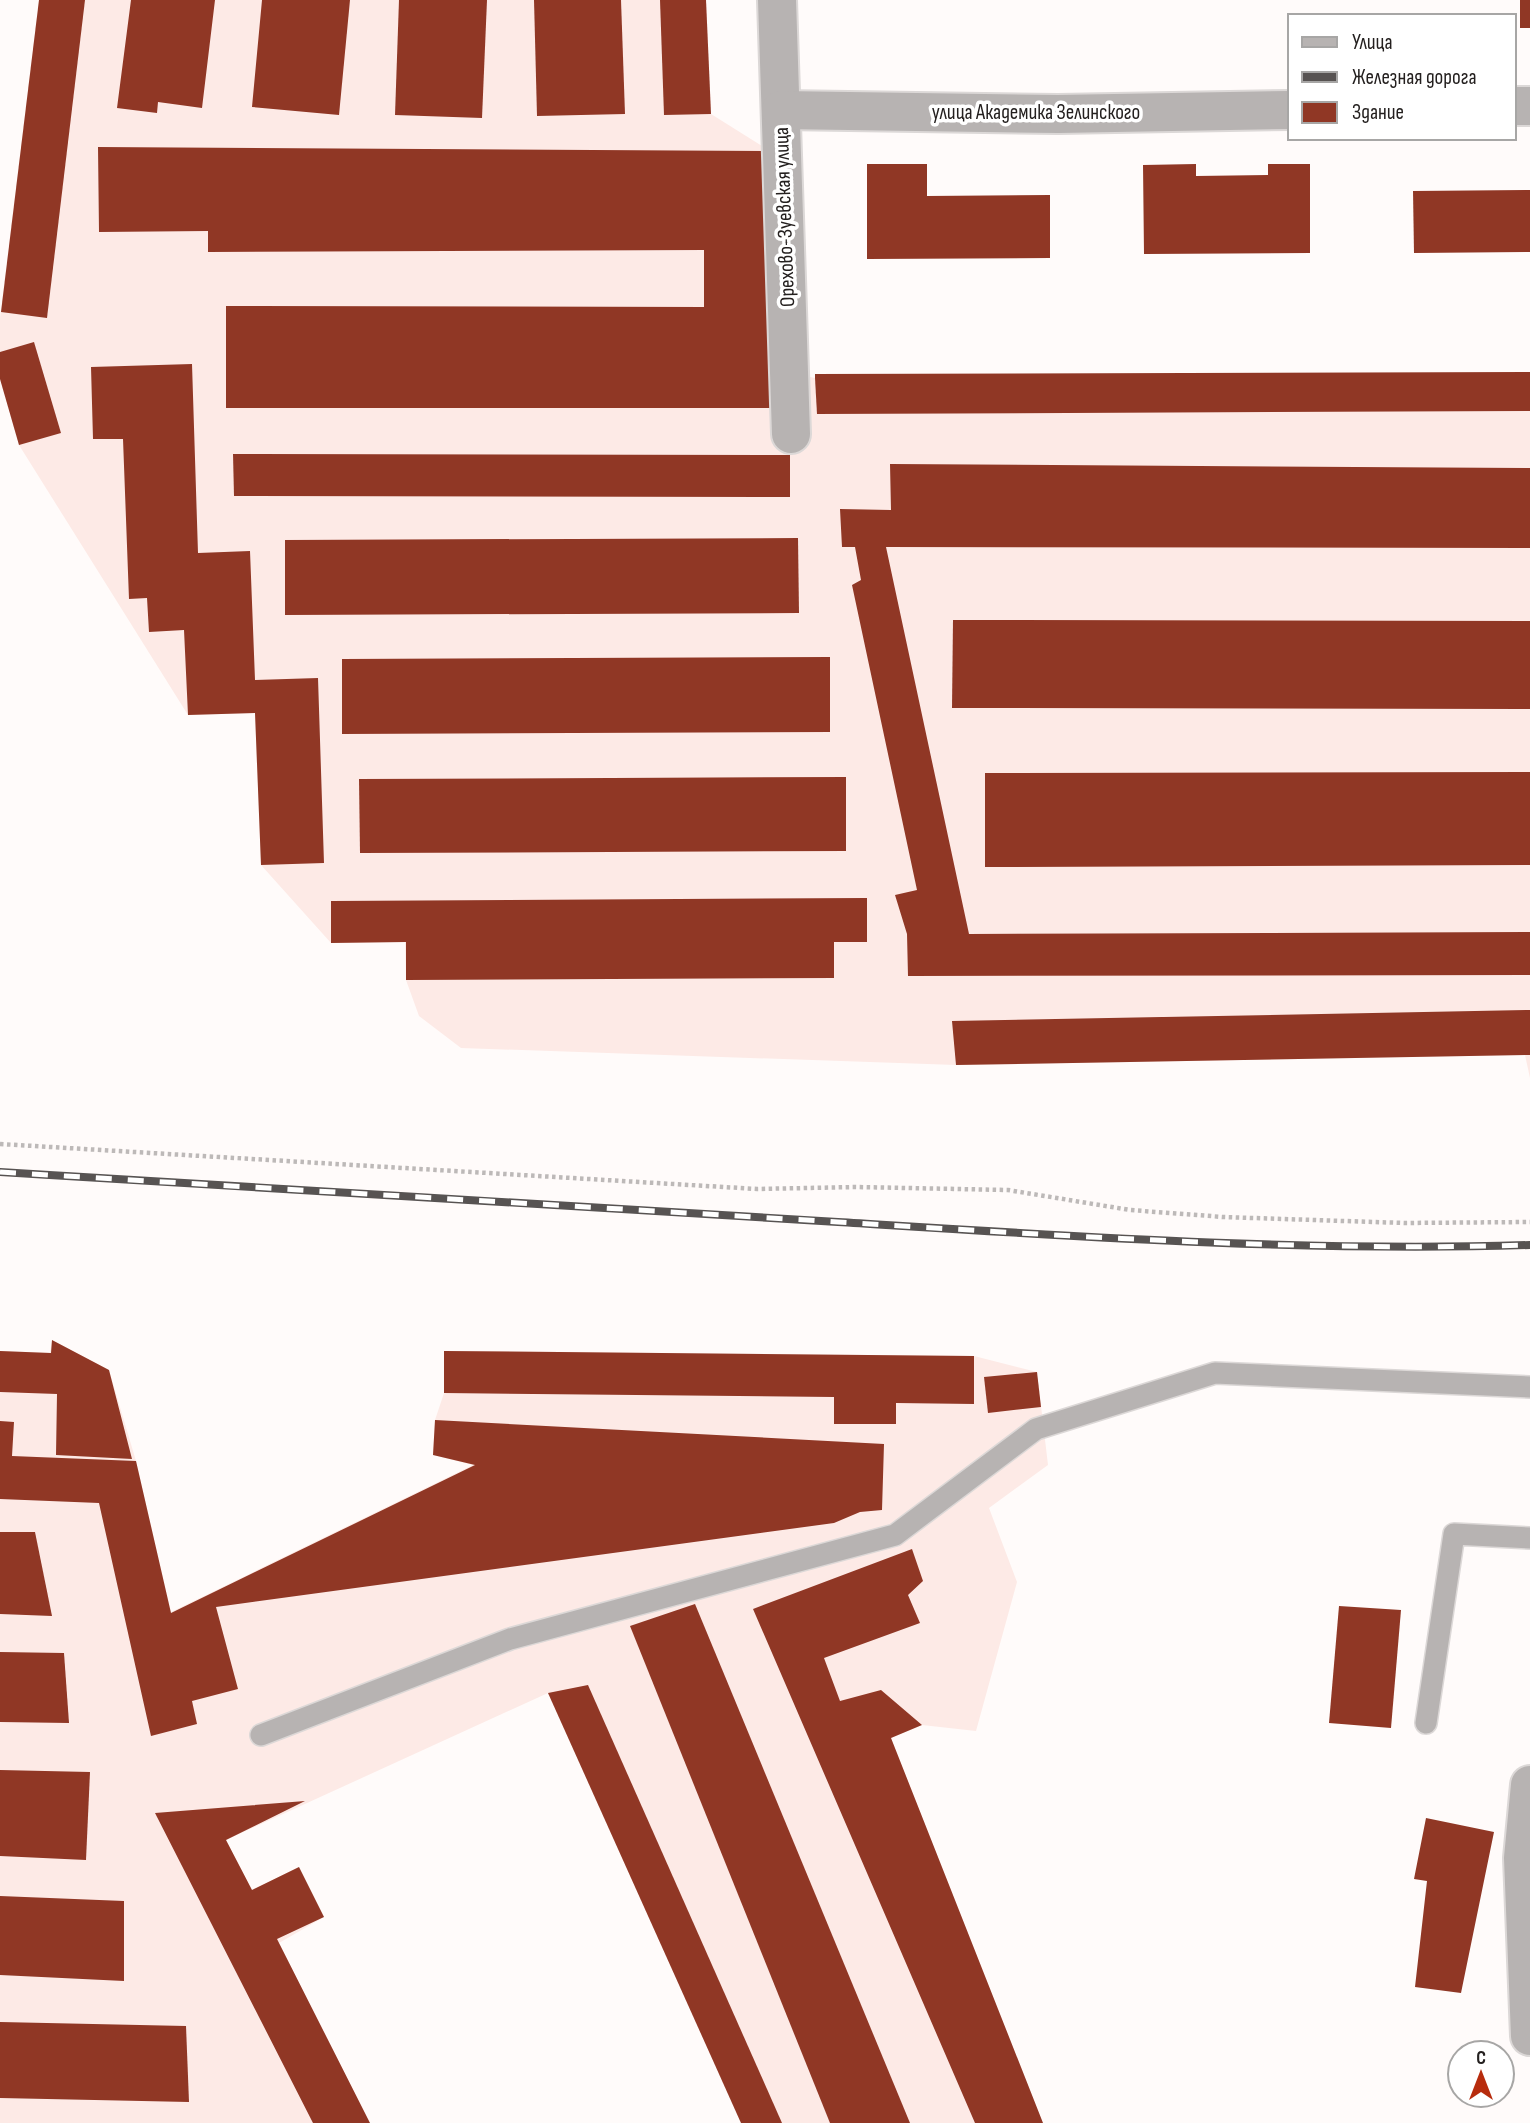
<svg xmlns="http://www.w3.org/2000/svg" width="1530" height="2123" font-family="'Sofia Sans Condensed',sans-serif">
<rect width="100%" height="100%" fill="#fffbfa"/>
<!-- built -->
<g fill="#fdeae6">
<path d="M39,0H706L711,114L770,151L773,369L815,378L1530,373V1078L1525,1055L956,1065L461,1048L419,1016L406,980L405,942L331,943L261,865L255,713L188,715L19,445L0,379V318Z"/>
<path d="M52,1340L109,1370L136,1461L171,1612L473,1465L433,1455L435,1420L444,1393V1351L974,1356L1037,1372L1048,1465L989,1508L1017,1582L976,1731L922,1725L891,1738L1043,2123H741L548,1693L226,1840L252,1890L299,1867L324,1917L279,1943L370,2123H0V1351L50,1353Z"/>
</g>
<!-- building -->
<g fill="#903725">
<path d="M39,0H85L47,318L1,312Z"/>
<path d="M131,0H215L202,108L158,102L157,113L117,108Z"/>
<path d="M262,0H350L339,115L252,107Z"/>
<path d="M399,0H487L482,118L395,115Z"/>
<path d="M534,0H621L625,114L537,116Z"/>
<path d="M660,0H706L711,114L664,115Z"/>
<rect x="1520" y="0" width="10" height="28"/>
<path d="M98,147L770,151L784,408H226V306L704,307V250L208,252V231L99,232Z"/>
<path d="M867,164H927V196L1050,195V258L867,259Z"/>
<path d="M1196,164V176L1268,175V164H1310V253L1144,254L1143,165Z"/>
<path d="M1530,190V252L1414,253L1413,191Z"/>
<path d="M34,342L61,433L19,445L0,379V352Z"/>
<path d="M192,364L198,553L250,551L255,680L318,678L324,863L261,865L255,713L188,715L184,630L149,632L147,598L129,599L123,439H93L91,367Z"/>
<path d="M1530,372V411L817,414L815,378V374Z"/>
<path d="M233,454L790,455V497L234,496Z"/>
<path d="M890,464L1530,468V548L886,547L969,934L1530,932V975L908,976L907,934L895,895L917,890L852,585L861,580L855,547H842L840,509L891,510Z"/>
<path d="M798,538L799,613L285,615V540Z"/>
<path d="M953,620L1530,621V709L952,708Z"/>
<path d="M830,657V732L342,734V659Z"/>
<path d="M1530,772V865L985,867V773Z"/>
<path d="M846,777V851L360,853L359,779Z"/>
<path d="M867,898V942H834V978L406,980V942L331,943V901Z"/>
<path d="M1530,1010V1055L956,1065L952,1021Z"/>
<path d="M52,1340L109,1370L132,1459L56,1455L57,1394L0,1392V1351L51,1353Z"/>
<path d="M444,1351L974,1356V1404L896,1403V1424H834V1397L444,1393Z"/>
<path d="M1037,1372L1041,1407L988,1413L984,1377Z"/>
<path d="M435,1420L884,1444L882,1510L860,1512L834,1523L216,1607L238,1689L192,1701L197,1724L151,1736L99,1503L0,1499V1421L14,1422L12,1456L136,1461L171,1613L475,1465L433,1455Z"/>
<path d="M0,1532H35L52,1616L0,1614Z"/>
<path d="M912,1549L923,1581L908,1595L920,1623L824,1658L840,1701L881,1690L922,1725L891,1738L1043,2123H975L753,1609Z"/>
<path d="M695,1604L910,2123H830L630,1626Z"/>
<path d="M1339,1606L1401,1610L1391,1728L1329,1723Z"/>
<path d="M0,1652L64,1653L69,1723L0,1722Z"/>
<path d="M588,1685L782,2123H741L548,1693Z"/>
<path d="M0,1770L90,1772L86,1860L0,1856Z"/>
<path d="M305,1801L226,1840L252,1890L299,1867L324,1917L277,1939L370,2123H313L155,1813Z"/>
<path d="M1426,1818L1494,1832L1461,1993L1415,1987L1427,1881L1414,1879Z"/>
<path d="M0,1896L124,1901V1981L0,1975Z"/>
<path d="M0,2022L186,2026L189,2102L0,2098Z"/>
</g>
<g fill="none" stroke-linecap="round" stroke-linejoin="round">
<defs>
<g id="service">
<path d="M1426,1723L1454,1534L1530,1538"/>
<path d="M261,1735L510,1639L895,1535L1036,1429L1215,1373L1530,1387"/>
</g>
<g id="minor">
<path d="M777,0L791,434"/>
<path d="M1514,106H1530"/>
<path d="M781,110L1058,114L1290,110"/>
<path d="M1530,1785L1523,1858L1530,2036"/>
</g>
</defs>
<!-- service casing -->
<use href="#service" stroke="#dcd8d7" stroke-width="24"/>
<!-- minor casing -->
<use href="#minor" stroke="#dcd8d7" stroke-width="42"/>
<!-- path -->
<path stroke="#bdb9b8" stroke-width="4.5" stroke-dasharray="3.5 3.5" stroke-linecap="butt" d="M0,1144L757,1189L856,1187L1008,1190L1130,1210L1223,1217L1405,1223L1530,1222"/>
<!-- service -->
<use href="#service" stroke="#b7b3b2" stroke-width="21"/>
<!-- minor -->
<use href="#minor" stroke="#b7b3b2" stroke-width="38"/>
<defs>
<path id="rail" d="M0,1172C279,1189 558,1205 838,1222C1068,1236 1300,1252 1530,1245"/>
</defs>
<!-- rail casing -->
<use href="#rail" stroke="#575352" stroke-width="8"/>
<!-- rail -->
<use href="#rail" stroke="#fff" stroke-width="5" stroke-dasharray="16" stroke-linecap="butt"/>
</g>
<g text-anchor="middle" stroke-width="7" stroke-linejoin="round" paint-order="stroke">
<!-- street labels -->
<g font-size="21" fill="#24201f" stroke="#fff">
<text x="1036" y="119">улица Академика Зелинского</text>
<text transform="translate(784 217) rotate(-92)" y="7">Орехово-Зуевская улица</text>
</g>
</g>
<!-- legend -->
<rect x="1288" y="14" width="228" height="126" fill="#ffffff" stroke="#a7a6a5" stroke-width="2"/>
<rect x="1302" y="37" width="35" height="10" fill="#b7b3b2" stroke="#a7a6a5" stroke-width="2"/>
<text x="1352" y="49" font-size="21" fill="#24201f">Улица</text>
<rect x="1302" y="72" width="35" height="10" fill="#575352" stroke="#a7a6a5" stroke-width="2"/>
<text x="1352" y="84" font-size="21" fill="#24201f">Железная дорога</text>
<rect x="1302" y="102" width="35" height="21" fill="#903725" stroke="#a7a6a5" stroke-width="2"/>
<text x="1352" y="119" font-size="21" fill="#24201f">Здание</text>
<!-- north arrow -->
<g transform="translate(1481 2074)"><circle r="33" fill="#ffffff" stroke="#a7a6a5" stroke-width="2"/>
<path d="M0-5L12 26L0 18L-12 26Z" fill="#b72c0d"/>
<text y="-10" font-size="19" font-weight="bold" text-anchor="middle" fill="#24201f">С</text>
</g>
</svg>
